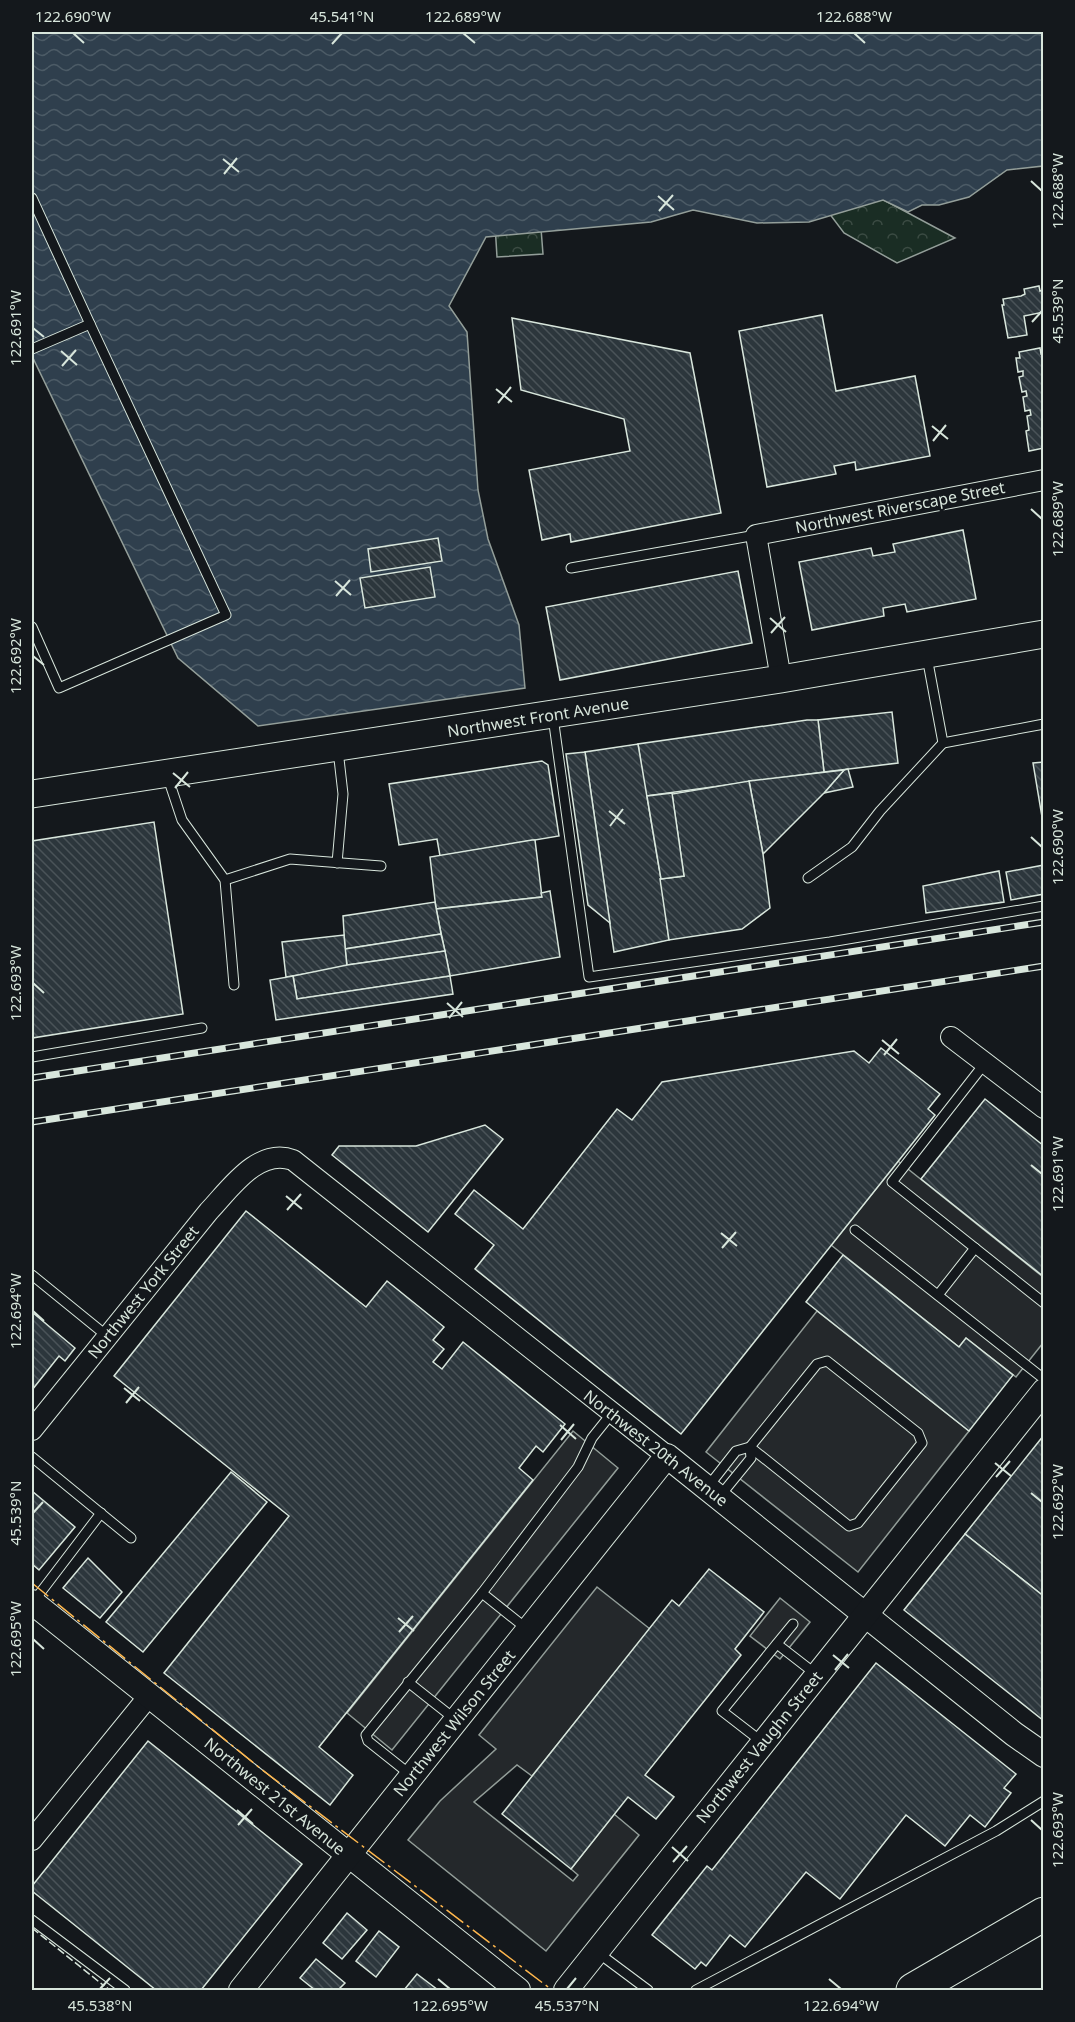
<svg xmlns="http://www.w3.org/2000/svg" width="1075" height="2022" font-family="'Noto Sans',sans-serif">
<defs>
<pattern id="park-crowns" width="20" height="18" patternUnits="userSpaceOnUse" patternTransform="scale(1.5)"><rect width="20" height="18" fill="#1a2d24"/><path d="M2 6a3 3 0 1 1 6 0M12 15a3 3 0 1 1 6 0" fill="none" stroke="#3b4b43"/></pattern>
<pattern id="water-waves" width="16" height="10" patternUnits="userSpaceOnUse" patternTransform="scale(1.5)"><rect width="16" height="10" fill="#2f3f4d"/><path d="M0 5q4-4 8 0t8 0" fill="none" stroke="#4c5b66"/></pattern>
<pattern id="building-back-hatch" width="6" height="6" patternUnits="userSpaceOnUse" patternTransform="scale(1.5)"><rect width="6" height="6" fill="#2c363c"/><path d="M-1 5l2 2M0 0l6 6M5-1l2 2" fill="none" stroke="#4a5358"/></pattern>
</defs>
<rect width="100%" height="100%" fill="#14181c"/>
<!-- park -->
<path fill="url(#park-crowns)" stroke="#939e99" stroke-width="1.5" d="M489,126L882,199L955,238L897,263L844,233L829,213L538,190L543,254L497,257Z"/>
<!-- parking -->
<g fill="#24282b" stroke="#939e99" stroke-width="1.5">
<path d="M898,1161L1043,1277V1343L1016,1377L966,1338L959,1347L831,1245Z"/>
<path d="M817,1311L969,1431L858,1572L706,1452Z"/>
<path d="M573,1431L618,1468L392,1750L347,1713Z"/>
<path d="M597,1587L650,1629L532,1776L517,1765L474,1802L573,1881L578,1875L571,1869L614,1814L639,1835L546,1951L408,1840L440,1801L496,1749L479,1735Z"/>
<path d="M780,1598L810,1622L780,1659L750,1636Z"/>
</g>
<!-- water -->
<path fill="url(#water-waves)" stroke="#939e99" stroke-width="1.5" d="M32,32H1043V166L1007,170L969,197L939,205H922L908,212L883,200L809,222L757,223L693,210L651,222L486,237L449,306L467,332L478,490L488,539L519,625L525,688L258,726L178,658L32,356Z"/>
<!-- building -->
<g fill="url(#building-back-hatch)" stroke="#d8e6dc" stroke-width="1.5">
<path d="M1039,286L1040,291L1044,290V312L1024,316L1027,335L1008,338L1002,305H1004L1003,299L1021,296L1025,294L1024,289Z"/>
<path d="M822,315L836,391L915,376L930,456L856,470L855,462L834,466L836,474L767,487L739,331Z"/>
<path d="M512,318L690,353L721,513L571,542L570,534L542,540L529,470L630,451L624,419L521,390Z"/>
<path d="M1040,348L1041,354L1044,353V448L1029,451L1026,431L1029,430L1027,416L1031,415L1030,410L1025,411L1023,397L1027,396L1026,391L1022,392L1019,377L1023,376V371L1018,372L1016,358H1020L1019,352Z"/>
<path d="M963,530L976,599L907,612L905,604L883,608L884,616L812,630L799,562L871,548L873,556L895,552L893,544Z"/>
<path d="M438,538L442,561L371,572L368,549Z"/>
<path d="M430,567L435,597L365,608L360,578Z"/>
<path d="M738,571L752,643L560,680L546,607Z"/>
<path d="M892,712L898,763L824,772L818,720Z"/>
<path d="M807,720H818L824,772L646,796L638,744Z"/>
<path d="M638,744L661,879L669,940L614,952L585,752Z"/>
<path d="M585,752L610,923L588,905L566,754Z"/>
<path d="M542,761L548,765L559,836L440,856L437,839L399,845L389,784Z"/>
<path d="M1044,762V829L1033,763Z"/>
<path d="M848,769L853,787L824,793L844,770Z"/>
<path d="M844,770L824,793L763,854L749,781Z"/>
<path d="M749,781L763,854L770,908L742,929L669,940L660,879L684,876L672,794Z"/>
<path d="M672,793L684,876L661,879L647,796Z"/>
<path d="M154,822L183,1014L32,1038V841Z"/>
<path d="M532,840H535L542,897L436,909L430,857Z"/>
<path d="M1044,865V894L1011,900L1006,872Z"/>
<path d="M999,871L1004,902L926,913L923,886Z"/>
<path d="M550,891L560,957L450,976L436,909L542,897L541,893Z"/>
<path d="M435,902L441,934L345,949L343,916Z"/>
<path d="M441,934L445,951L347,965L345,949Z"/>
<path d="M344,935L347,967L286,977L282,942Z"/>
<path d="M445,951L450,976L297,999L293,976L347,965Z"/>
<path d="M293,976L297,999L450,976L453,994L276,1020L270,980Z"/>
<path d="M881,1048L940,1094L928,1109L935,1115L681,1434L475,1269L494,1245L455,1214L474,1190L523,1229L617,1109L632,1120L662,1082L854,1051L869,1063Z"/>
<path d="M985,1099L1044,1146V1277L921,1179Z"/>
<path d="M485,1125L503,1139L428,1232L332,1155L339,1146H416Z"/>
<path d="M246,1211L366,1307L387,1281L444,1327L433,1340L444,1349L433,1362L442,1369L463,1342L565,1424L543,1452L536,1446L519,1468L533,1480L319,1747L353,1775L330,1805L164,1673L289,1516L114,1376Z"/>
<path d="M843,1255L959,1347L966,1338L1013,1375L969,1431L806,1302Z"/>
<path d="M32,1312L75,1348L65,1361L59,1356L32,1390Z"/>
<path d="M1044,1435V1591L1041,1594L965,1534Z"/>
<path d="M231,1472L267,1502L143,1652L106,1622Z"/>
<path d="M32,1491L75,1527L39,1570L32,1564Z"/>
<path d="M965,1534L1041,1594L1044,1591V1721L904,1610Z"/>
<path d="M88,1558L122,1592L100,1618L63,1588Z"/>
<path d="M709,1569L764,1612L735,1649L741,1655L645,1775L674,1797L656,1819L628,1797L571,1869L502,1814L672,1600L679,1606Z"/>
<path d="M876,1663L1016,1774L1004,1788L1011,1793L985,1827L970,1815L945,1846L906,1815L840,1899L806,1872L745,1947L730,1935L706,1966L701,1962L695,1969L652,1935L707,1866L712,1870Z"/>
<path d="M148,1741L302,1864L201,1990H156L32,1891V1886Z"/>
<path d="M347,1913L367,1930L342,1959L323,1943Z"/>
<path d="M379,1931L399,1947L376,1977L356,1961Z"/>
<path d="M316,1959L345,1983L338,1990H315L300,1978Z"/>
<path d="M417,1974L438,1990H404Z"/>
</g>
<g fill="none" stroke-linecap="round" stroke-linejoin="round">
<defs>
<g id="service">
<path d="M32,198L90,324L32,349"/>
<path d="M571,568L756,535"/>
<path d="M32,627L59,688L226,615L90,324"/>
<path d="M927,657L943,743L1044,724"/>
<path d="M553,717L589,977L830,942L1044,906"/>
<path d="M167,775L182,820L225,880L234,985"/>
<path d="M337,863L343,794L338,750"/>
<path d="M808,878L852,847L880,811L943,743"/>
<path d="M225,880L290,859L381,866"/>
<path d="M32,1057L202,1028"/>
<path d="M985,1063L892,1182L1044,1303"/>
<path d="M855,1230L1044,1379"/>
<path d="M32,1275L107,1336"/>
<path d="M938,1295L975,1248"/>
<path d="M827,1361L918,1433L922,1443L858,1523L849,1526L750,1447L817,1364Z"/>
<path d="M32,1457L131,1538"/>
<path d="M707,1488L736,1451L750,1447L751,1458L720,1496"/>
<path d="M482,1593L527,1629"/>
<path d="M34,1601L101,1513"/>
<path d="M777,1644L817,1675"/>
<path d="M408,1682L456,1720"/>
<path d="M762,1742L722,1711L793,1624"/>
<path d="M412,1776L368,1741L366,1735L482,1593L578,1467L592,1438L612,1413"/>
<path d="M32,1920L125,1990"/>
<path d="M597,1952L648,1990"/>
<path d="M696,1990L996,1831L1044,1801"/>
</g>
<g id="minor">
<path d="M781,679L756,535L1044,480"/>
<path d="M951,1037L1044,1108"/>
<path d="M32,1430L209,1211C230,1189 258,1147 293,1160L667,1456"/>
<path d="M32,1840L149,1696"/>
</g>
<g id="tertiary">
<path d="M32,1602L518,1990"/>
<path d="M241,1990L667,1456L1014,1734L1044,1755"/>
<path d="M566,1990L1044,1391"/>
</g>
<path id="secondary" d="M32,794L781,679L1044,634"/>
<path id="motorway" d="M913,1990L1044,1914"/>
</defs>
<!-- service casing -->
<use href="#service" stroke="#d8e6dc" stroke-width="11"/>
<!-- minor casing -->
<use href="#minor" stroke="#d8e6dc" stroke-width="22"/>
<!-- tertiary casing -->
<use href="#tertiary" stroke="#d8e6dc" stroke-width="26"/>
<!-- secondary casing -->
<use href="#secondary" stroke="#d8e6dc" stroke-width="29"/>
<!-- motorway casing -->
<use href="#motorway" stroke="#d8e6dc" stroke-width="35"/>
<!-- service -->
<use href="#service" stroke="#14181c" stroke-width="9"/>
<!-- minor -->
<use href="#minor" stroke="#14181c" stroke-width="20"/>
<!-- tertiary -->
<use href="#tertiary" stroke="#14181c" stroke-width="24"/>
<!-- secondary -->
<use href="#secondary" stroke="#14181c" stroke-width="27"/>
<!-- motorway -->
<use href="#motorway" stroke="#14181c" stroke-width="33"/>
<defs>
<g id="rail">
<path d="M32,1078L1044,922"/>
<path d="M32,1122L1044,966"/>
</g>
</defs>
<!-- rail casing -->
<use href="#rail" stroke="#d8e6dc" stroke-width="7"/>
<!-- rail -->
<use href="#rail" stroke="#14181c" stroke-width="4.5" stroke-dasharray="14" stroke-linecap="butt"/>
<!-- fence -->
<g stroke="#d8e6dc" stroke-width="1.5" stroke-dasharray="8 3" stroke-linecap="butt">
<path d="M32,1928L103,1985"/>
<path d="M99,1990L103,1985L110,1990"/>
</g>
<!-- power -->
<path stroke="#ffb74d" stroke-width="1.5" stroke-dasharray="21 4.5 3 4.5" stroke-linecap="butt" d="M32,1583L261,1769L552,1990"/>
</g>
<!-- ticks -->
<path fill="none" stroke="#d8e6dc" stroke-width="2" d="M73,33L84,43M463,33L475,43M854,33L865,43M332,44L342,33M223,159L239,172M224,174L237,158M1031,181L1042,191M658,196L674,210M659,211L673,195M1032,322L1042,311M33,328L44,337M61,351L77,365M62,366L76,350M496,389L512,402M498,403L511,387M932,426L948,439M933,441L946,425M1031,509L1042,519M335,581L351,595M336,596L350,580M770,618L786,632M771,633L785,617M33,656L44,665M173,773L190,787M175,788L188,772M609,811L625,824M610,826L623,809M1031,837L1042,847M33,983L44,993M447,1003L463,1017M449,1018L462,1002M882,1040L899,1054M884,1055L897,1039M1031,1165L1042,1174M286,1196L302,1209M287,1210L301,1194M721,1233L737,1246M722,1248L736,1232M33,1311L44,1321M124,1388L140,1401M126,1403L139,1387M560,1425L576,1439M561,1440L574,1424M995,1463L1011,1476M996,1477L1010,1461M1031,1493L1042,1502M33,1513L43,1502M398,1618L414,1631M399,1632L413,1616M33,1639L44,1649M833,1655L849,1668M835,1670L848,1654M237,1810L253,1824M1031,1820L1042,1830M238,1825L252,1809M672,1847L688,1861M673,1862L687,1846M438,1979L450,1989M829,1979L841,1989M100,1989L110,1978M567,1989L576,1978"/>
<g text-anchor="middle" stroke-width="4.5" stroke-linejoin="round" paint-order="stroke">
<!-- street labels -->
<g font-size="16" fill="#d8e6dc" stroke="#14181c">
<text transform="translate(900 507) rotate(-11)" y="6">Northwest Riverscape Street</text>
<text transform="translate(538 717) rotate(-9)" y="6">Northwest Front Avenue</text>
<text transform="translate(143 1292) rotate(-51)" y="6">Northwest York Street</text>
<text transform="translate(656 1448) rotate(38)" y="6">Northwest 20th Avenue</text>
<text transform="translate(454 1723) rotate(-51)" y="6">Northwest Wilson Street</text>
<text transform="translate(759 1747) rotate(-51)" y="6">Northwest Vaughn Street</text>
<text transform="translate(275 1796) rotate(39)" y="6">Northwest 21st Avenue</text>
</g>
</g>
<!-- border -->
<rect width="1075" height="2022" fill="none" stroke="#14181c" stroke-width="66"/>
<rect x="33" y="33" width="1009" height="1956" fill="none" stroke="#d8e6dc" stroke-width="2"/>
<g font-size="15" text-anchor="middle" fill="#d8e6dc">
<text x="73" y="22">122.690°W</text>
<text x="342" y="22">45.541°N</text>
<text x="463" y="22">122.689°W</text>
<text x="854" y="22">122.688°W</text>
<text transform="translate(1058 191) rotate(-90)" y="5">122.688°W</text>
<text transform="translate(1058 311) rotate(-90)" y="5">45.539°N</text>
<text transform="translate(16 328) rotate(-90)" y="5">122.691°W</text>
<text transform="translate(1058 519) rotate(-90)" y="5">122.689°W</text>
<text transform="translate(16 656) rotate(-90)" y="5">122.692°W</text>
<text transform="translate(1058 847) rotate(-90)" y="5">122.690°W</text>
<text transform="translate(16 983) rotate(-90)" y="5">122.693°W</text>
<text transform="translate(1058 1174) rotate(-90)" y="5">122.691°W</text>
<text transform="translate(16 1311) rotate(-90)" y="5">122.694°W</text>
<text transform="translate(1058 1502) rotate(-90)" y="5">122.692°W</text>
<text transform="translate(16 1513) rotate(-90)" y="5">45.539°N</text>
<text transform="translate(16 1639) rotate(-90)" y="5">122.695°W</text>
<text transform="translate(1058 1830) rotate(-90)" y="5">122.693°W</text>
<text x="100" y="2011">45.538°N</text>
<text x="450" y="2011">122.695°W</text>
<text x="567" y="2011">45.537°N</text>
<text x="841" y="2011">122.694°W</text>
</g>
</svg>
